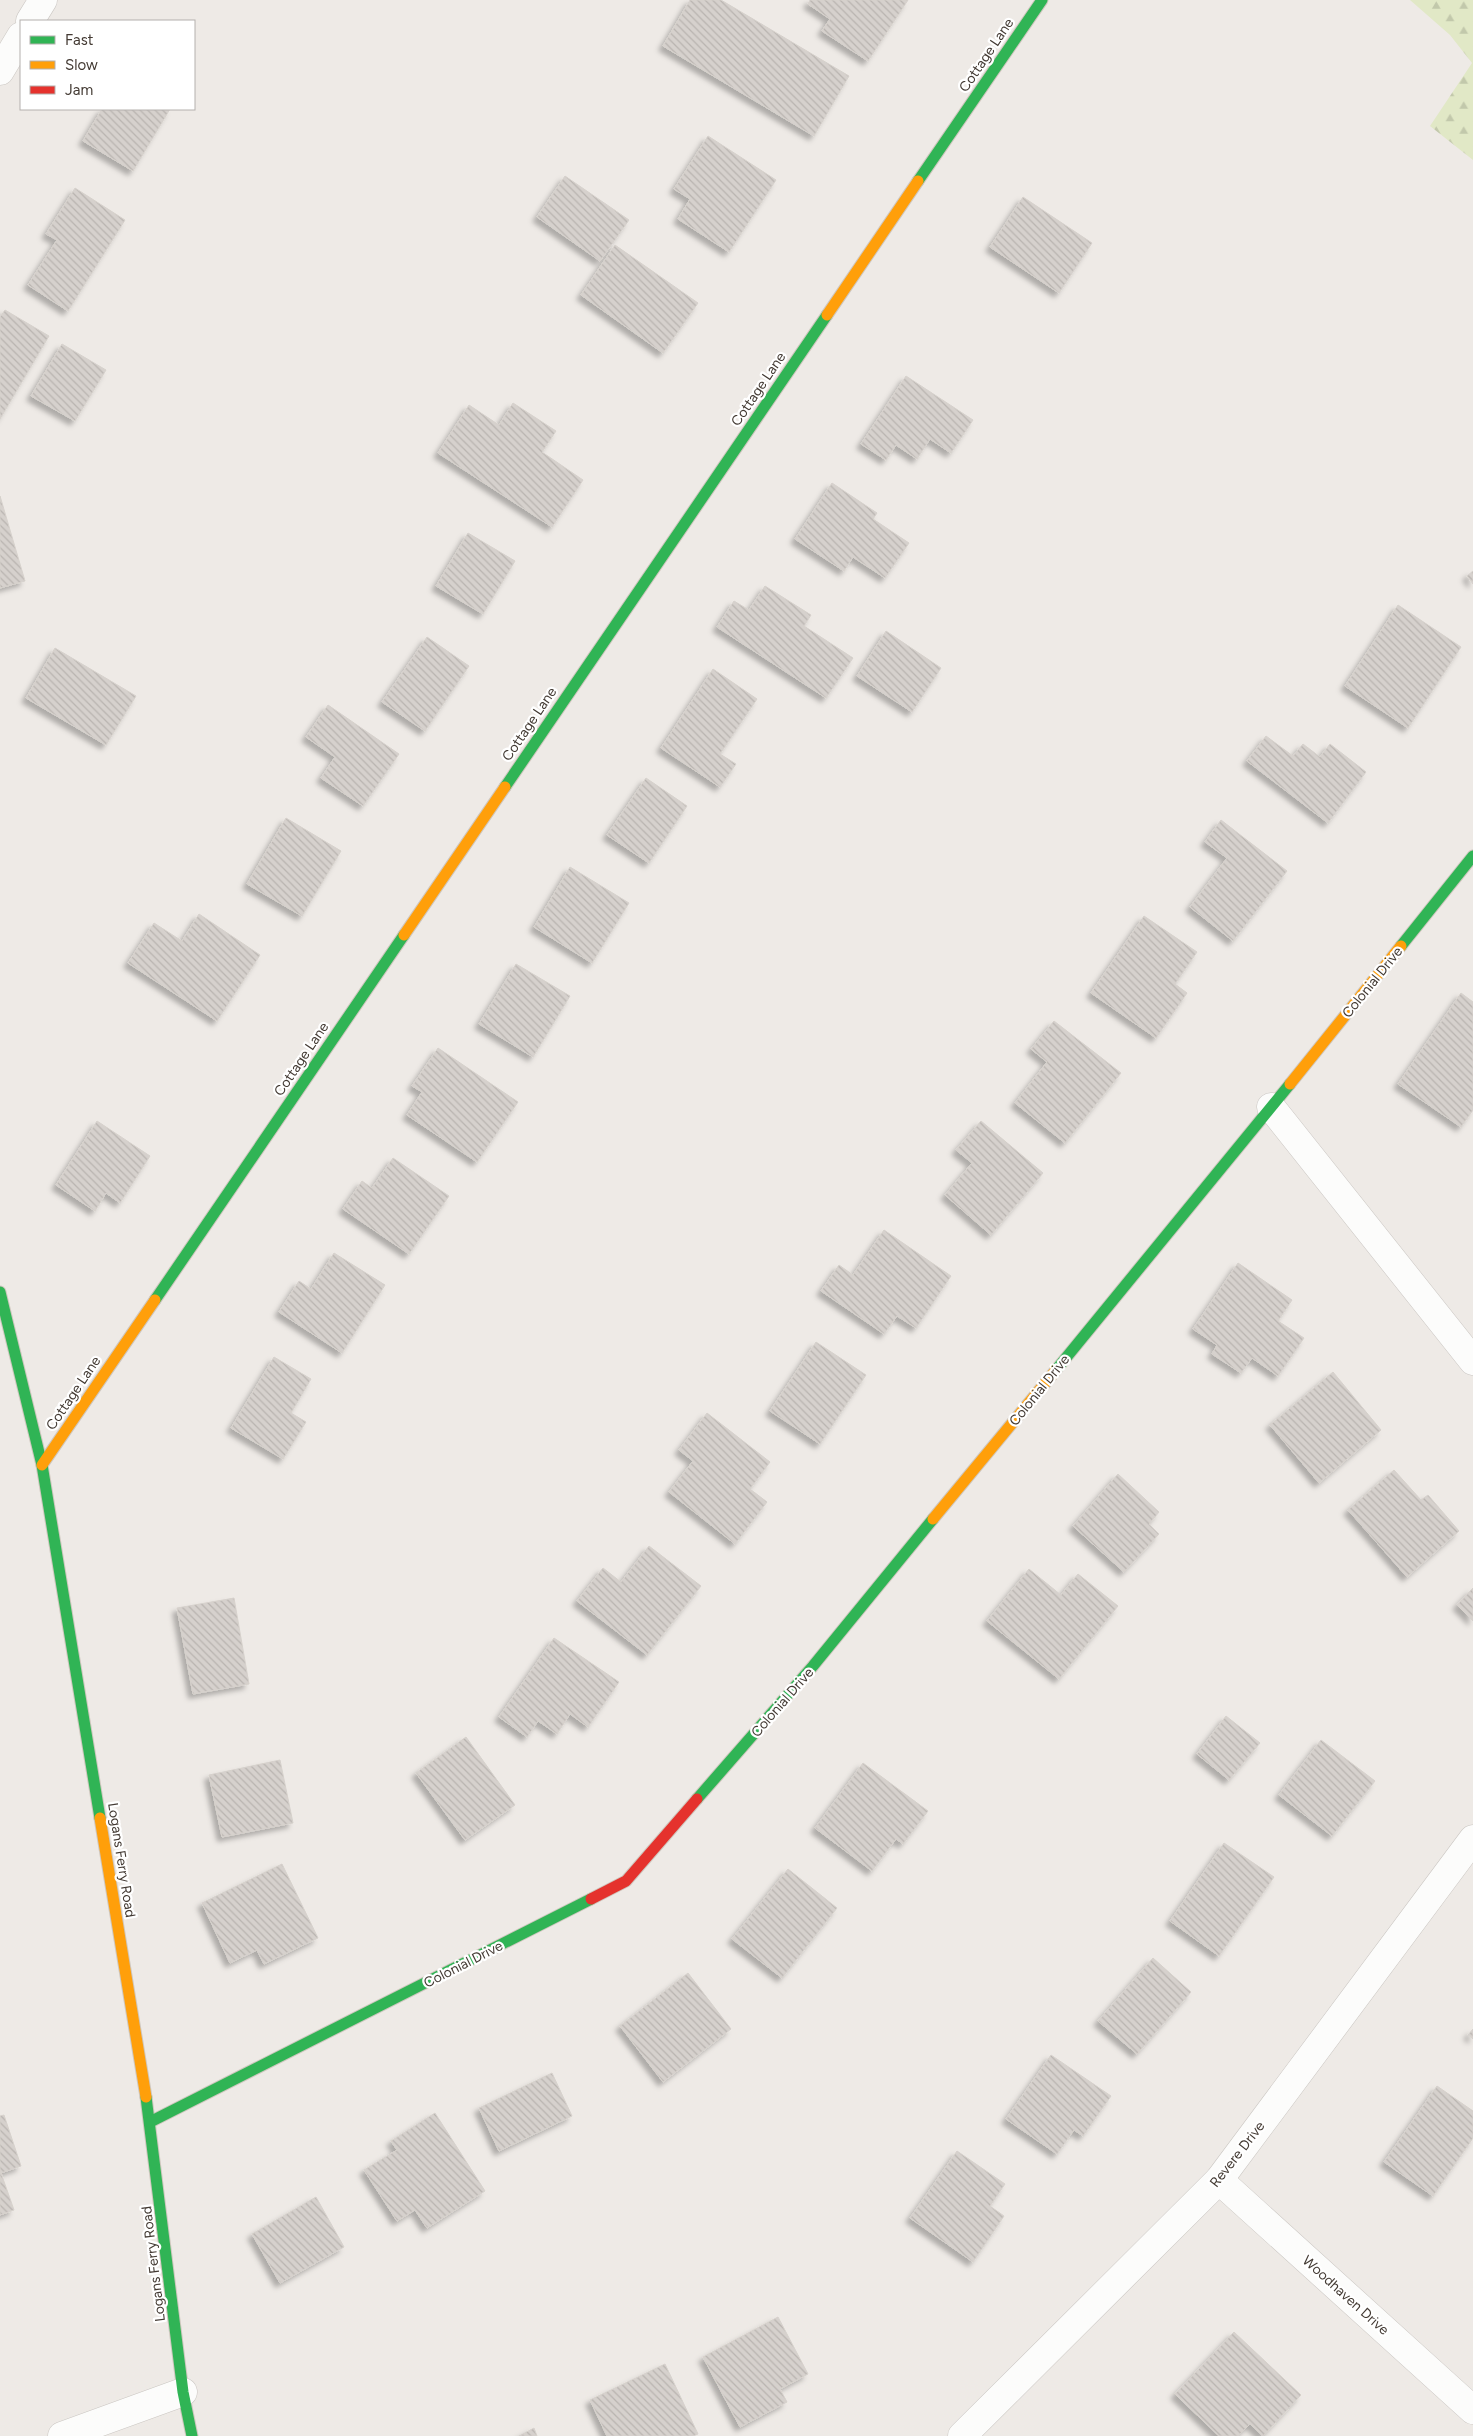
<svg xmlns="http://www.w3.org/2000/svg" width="1473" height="2436" font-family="Figtree,sans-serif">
<defs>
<pattern id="forest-firs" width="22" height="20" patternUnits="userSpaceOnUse" patternTransform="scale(1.25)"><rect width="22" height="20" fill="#e1e8c6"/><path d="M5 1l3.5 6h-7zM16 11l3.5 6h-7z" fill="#c2c8ab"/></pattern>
<pattern id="building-back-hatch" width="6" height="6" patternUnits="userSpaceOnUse" patternTransform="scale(1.25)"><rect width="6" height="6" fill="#d6d1cd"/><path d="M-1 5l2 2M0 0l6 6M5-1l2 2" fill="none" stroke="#b9b4b0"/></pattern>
<filter id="shadow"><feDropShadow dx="-4.5" dy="4.5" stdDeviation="2.5" flood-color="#0004"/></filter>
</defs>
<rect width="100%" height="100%" fill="#eeeae6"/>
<!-- forest -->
<path fill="url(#forest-firs)" d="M1410,0H1473V160L1430,126L1472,63L1450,35Z"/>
<!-- building -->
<g fill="url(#building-back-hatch)" stroke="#d6d1cc" filter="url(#shadow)">
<path d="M690,0H721L849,76L814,136L663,46Z"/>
<path d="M810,0H908L868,61L822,31L830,19L808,4Z"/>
<path d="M102,109H170L133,171L83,141Z"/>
<path d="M708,136L776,180L729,252L678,219L690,199L674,189Z"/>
<path d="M565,176L629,220L600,261L537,217Z"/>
<path d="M75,188L125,220L68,311L28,285L57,240L46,234Z"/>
<path d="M1023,197L1092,243L1059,293L990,247Z"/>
<path d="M615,245L698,303L663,353L581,295Z"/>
<path d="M5,310L49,336L0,419V317Z"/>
<path d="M62,344L106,370L75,421L31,396Z"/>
<path d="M906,376L973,420L951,453L930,439L917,459L896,445L886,460L861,444Z"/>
<path d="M513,403L556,431L542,452L583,480L552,527L438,453L469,405L499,425Z"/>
<path d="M832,483L877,513L873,519L909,543L885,578L853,557L844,571L795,539Z"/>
<path d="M0,496L25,581L0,588Z"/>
<path d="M468,533L515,561L483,614L436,586Z"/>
<path d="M1473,571V584L1467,576Z"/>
<path d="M765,586L811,615L804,626L853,658L826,698L717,627L734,601L749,610Z"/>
<path d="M1398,605L1461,647L1408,728L1345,686Z"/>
<path d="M886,631L941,668L912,712L857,676Z"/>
<path d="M427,637L469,666L425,731L382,702Z"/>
<path d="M55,648L136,696L106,745L26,698Z"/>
<path d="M713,669L757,699L720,754L736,764L720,787L661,748Z"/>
<path d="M328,705L399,754L363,806L321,778L335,757L306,737Z"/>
<path d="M1266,736L1293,756L1303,744L1320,757L1330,744L1366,772L1328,823L1247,761Z"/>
<path d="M646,778L687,806L649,863L607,835Z"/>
<path d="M286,818L341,851L302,916L247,884Z"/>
<path d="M1221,820L1287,871L1233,941L1190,907L1227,858L1205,842Z"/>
<path d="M570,867L629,903L592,963L534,927Z"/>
<path d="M199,914L260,955L217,1021L128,963L154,923L182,941Z"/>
<path d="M1144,916L1197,952L1175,984L1187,993L1156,1038L1091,993Z"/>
<path d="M516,964L570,996L533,1057L479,1024Z"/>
<path d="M1461,993L1473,1002V1110L1461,1127L1398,1084Z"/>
<path d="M1054,1021L1121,1073L1065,1143L1015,1103L1047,1062L1031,1049Z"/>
<path d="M438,1048L518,1102L477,1162L407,1115L422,1092L412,1086Z"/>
<path d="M97,1121L150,1156L120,1203L106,1193L95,1211L56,1185Z"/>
<path d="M981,1121L1043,1173L991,1235L945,1195L972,1163L956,1150Z"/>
<path d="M393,1158L449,1196L409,1254L343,1209L362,1181L372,1188Z"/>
<path d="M884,1230L951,1276L916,1328L897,1316L884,1334L821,1291L839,1265L853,1275Z"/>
<path d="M334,1253L385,1285L342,1353L279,1312L299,1281L311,1289Z"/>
<path d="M1238,1263L1292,1300L1278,1321L1304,1338L1278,1376L1252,1358L1241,1373L1212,1354L1217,1345L1193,1329Z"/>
<path d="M816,1342L866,1375L820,1444L770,1411Z"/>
<path d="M274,1357L311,1379L291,1413L306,1422L283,1459L231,1428Z"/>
<path d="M1333,1372L1381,1430L1319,1483L1270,1425Z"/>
<path d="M707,1413L770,1462L750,1489L767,1502L735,1544L669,1492L693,1461L679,1450Z"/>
<path d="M1394,1470L1421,1500L1428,1495L1459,1531L1407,1577L1348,1510Z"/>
<path d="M1118,1474L1159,1512L1149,1524L1159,1534L1124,1572L1073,1526Z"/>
<path d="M649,1546L701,1586L647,1655L577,1601L603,1568L621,1582Z"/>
<path d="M1029,1569L1061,1595L1078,1574L1118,1606L1059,1679L987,1621Z"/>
<path d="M1473,1588V1621L1457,1605Z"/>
<path d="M234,1598L249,1684L193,1694L177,1608Z"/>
<path d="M554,1638L619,1682L588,1727L570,1714L557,1734L538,1721L527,1737L499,1717Z"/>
<path d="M1226,1716L1260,1743L1229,1780L1197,1754Z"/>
<path d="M466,1737L515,1805L465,1840L416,1773Z"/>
<path d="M1321,1740L1375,1781L1332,1836L1279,1795Z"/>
<path d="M280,1760L293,1823L222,1837L209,1775Z"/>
<path d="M863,1763L928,1811L903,1844L896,1839L872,1871L815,1828Z"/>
<path d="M1224,1843L1274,1877L1219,1956L1170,1921Z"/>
<path d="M282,1864L318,1938L264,1964L257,1950L230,1963L202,1903Z"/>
<path d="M788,1869L837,1908L782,1978L732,1939Z"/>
<path d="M1153,1958L1191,1992L1137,2054L1098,2021Z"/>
<path d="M688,1973L731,2029L663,2082L620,2026Z"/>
<path d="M1473,2029V2039L1468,2035Z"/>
<path d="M1051,2055L1111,2096L1083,2136L1074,2130L1057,2154L1006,2119Z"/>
<path d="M552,2073L572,2116L499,2151L479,2108Z"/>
<path d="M1437,2086L1473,2111V2138L1433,2196L1384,2162Z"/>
<path d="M435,2113L485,2191L427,2228L415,2210L397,2221L364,2170L397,2150L391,2141Z"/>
<path d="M4,2115L21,2166L1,2173L14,2210L0,2215V2116Z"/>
<path d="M957,2151L1005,2184L990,2206L1004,2216L973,2262L910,2218Z"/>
<path d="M316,2197L344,2247L280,2283L252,2234Z"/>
<path d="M778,2317L808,2374L780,2389L787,2402L740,2427L703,2357Z"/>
<path d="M1234,2332L1301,2395L1263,2436L1250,2424L1238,2436H1219L1175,2394Z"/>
<path d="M665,2364L698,2434L693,2436H607L590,2400Z"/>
<path d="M534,2428L537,2436H519Z"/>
</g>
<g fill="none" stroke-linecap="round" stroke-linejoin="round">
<defs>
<g id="street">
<path d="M30,21L43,0"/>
<path d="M0,71L21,36"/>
<path d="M1271,1107L1473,1361"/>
<path d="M1219,2180L1473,2410"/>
<path d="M62,2436L183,2392"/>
<path d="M962,2436L1219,2180L1473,1839"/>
</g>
<g id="fast">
<path d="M918,181L1042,0"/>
<path d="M505,787L827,315"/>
<path d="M1401,946L1473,856"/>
<path d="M0,1292L42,1465L100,1818"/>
<path d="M155,1300L404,935"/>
<path d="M1056,1370L1290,1084"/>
<path d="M697,1799L813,1666L933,1519"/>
<path d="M146,2097L183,2392L192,2436"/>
<path d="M150,2122L591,1899"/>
</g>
<g id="slow">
<path d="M827,315L918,181"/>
<path d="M404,935L505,787"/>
<path d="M1290,1084L1401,946"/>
<path d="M42,1465L155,1300"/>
<path d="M933,1519L1056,1370"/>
<path d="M100,1818L146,2097"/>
</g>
<path id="jam" d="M591,1899L626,1881L697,1799"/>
</defs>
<!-- street casing -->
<use href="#street" stroke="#cac6c2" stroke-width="29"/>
<!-- fast casing -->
<use href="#fast" stroke="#cfc7be" stroke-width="13"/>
<!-- slow casing -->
<use href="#slow" stroke="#cfc7be" stroke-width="13"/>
<!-- jam casing -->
<use href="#jam" stroke="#cfc7be" stroke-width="13"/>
<!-- street -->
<use href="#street" stroke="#fcfcfb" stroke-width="28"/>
<!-- fast -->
<use href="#fast" stroke="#30b455" stroke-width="11"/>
<!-- slow -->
<use href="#slow" stroke="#ff9f0a" stroke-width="11"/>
<!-- jam -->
<use href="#jam" stroke="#e5322d" stroke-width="11"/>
</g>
<g text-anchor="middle" stroke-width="4.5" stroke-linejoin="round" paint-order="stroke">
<!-- street labels -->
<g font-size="14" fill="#433a33" stroke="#fff">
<text transform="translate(986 55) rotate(-56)" y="5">Cottage Lane</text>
<text transform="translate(758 389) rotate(-56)" y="5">Cottage Lane</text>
<text transform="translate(529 724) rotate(-56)" y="5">Cottage Lane</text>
<text transform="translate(1372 982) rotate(-51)" y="5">Colonial Drive</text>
<text transform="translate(301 1059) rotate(-56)" y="5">Cottage Lane</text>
<text transform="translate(1039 1390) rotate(-51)" y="5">Colonial Drive</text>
<text transform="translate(73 1393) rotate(-56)" y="5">Cottage Lane</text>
<text transform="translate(782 1702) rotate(-49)" y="5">Colonial Drive</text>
<text transform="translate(122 1860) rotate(81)" y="5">Logans Ferry Road</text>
<text transform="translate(463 1964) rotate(-27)" y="5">Colonial Drive</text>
<text transform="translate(1237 2154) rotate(-52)" y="5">Revere Drive</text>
<text transform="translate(153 2264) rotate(-97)" y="5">Logans Ferry Road</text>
<text transform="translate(1346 2295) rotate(42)" y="5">Woodhaven Drive</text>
</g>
</g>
<!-- legend -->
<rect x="20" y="20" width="175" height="90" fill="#ffffff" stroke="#b4b0ad"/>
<rect x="30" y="36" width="25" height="8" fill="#30b455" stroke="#b4b0ad"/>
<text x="65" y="45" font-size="15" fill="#433a33">Fast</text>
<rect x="30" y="61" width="25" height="8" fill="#ff9f0a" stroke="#b4b0ad"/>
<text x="65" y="70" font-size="15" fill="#433a33">Slow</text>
<rect x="30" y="86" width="25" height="8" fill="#e5322d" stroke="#b4b0ad"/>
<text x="65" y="95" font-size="15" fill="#433a33">Jam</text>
</svg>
